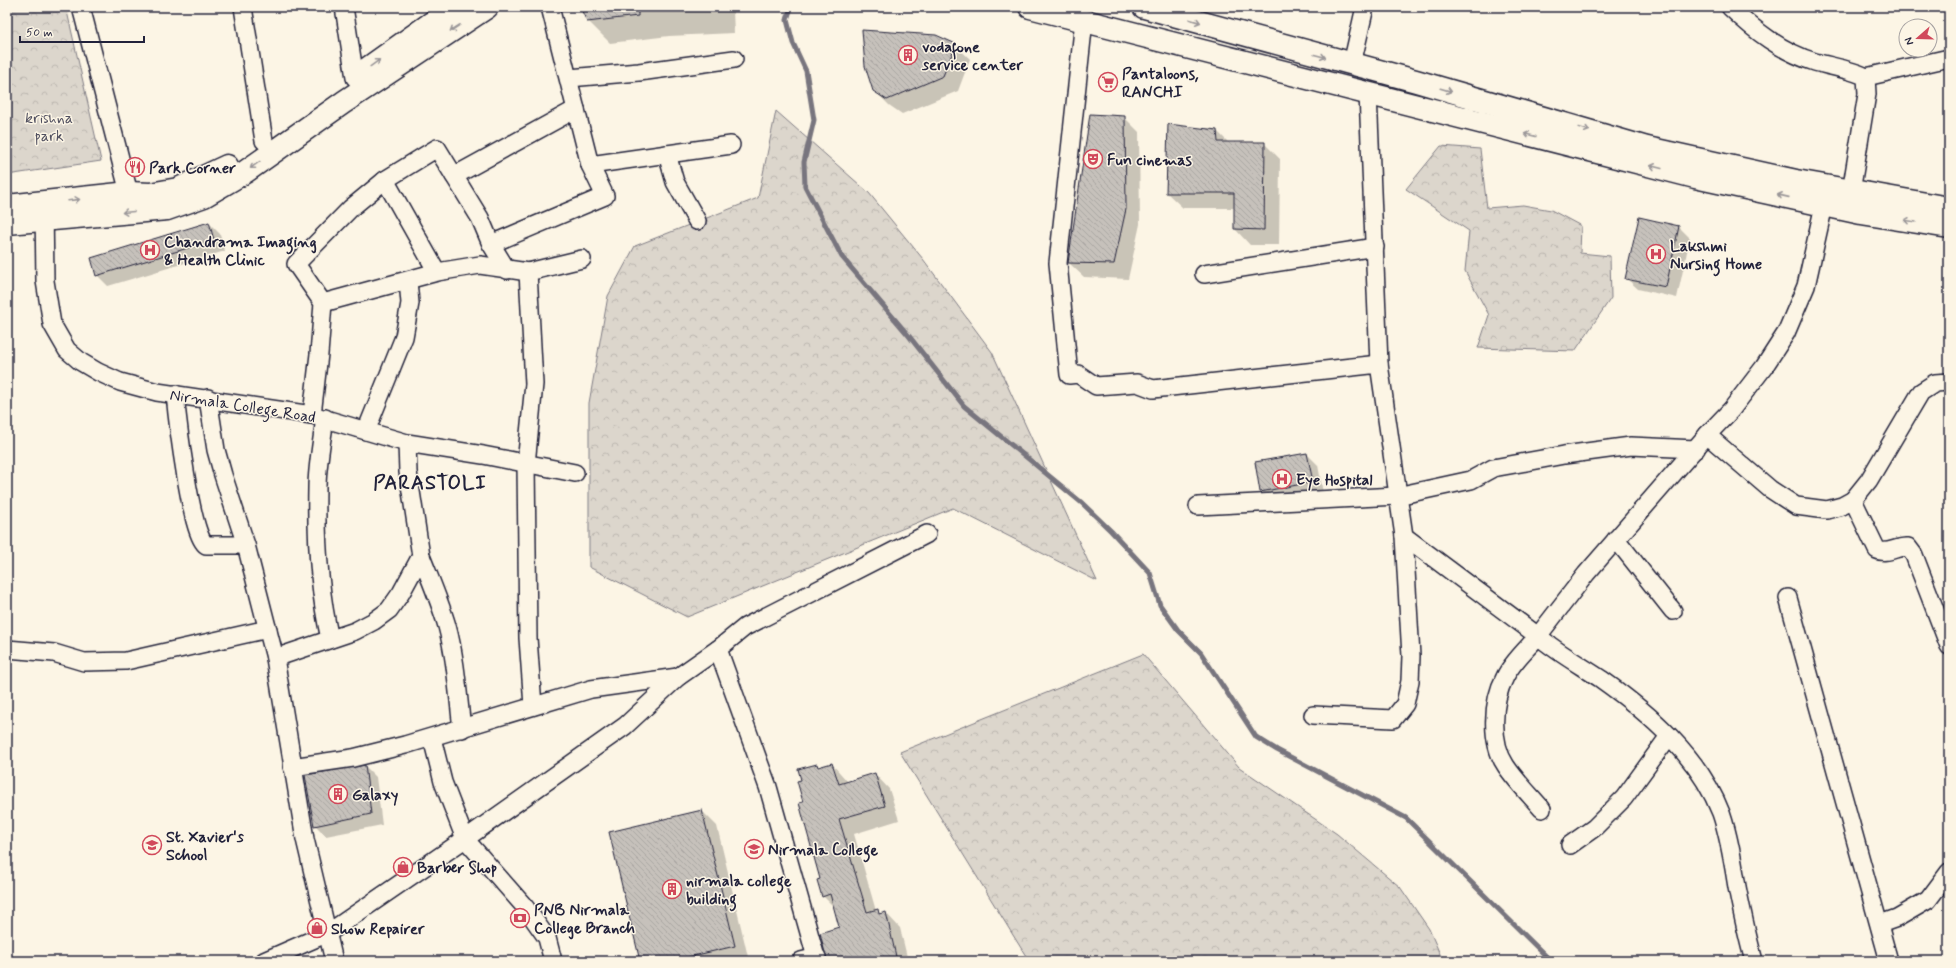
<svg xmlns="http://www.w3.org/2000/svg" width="1956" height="968" font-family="Mynerve,sans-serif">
<defs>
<pattern id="forest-crowns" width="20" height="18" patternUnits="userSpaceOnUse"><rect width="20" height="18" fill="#dcd6cc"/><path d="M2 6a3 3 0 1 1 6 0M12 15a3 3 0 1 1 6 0" fill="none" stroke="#bcb7b0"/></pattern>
<pattern id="building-back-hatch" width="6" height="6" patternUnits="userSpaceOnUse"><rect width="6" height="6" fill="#c6c1bb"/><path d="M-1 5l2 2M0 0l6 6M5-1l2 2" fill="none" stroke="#aaa6a2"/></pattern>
</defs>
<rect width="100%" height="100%" fill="#fcf5e5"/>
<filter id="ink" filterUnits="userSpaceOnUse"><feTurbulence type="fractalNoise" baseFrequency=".025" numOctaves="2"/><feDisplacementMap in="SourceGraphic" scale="8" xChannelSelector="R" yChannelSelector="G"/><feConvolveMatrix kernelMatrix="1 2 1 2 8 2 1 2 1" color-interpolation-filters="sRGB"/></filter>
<g filter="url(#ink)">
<!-- forest -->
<g fill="url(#forest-crowns)" stroke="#7f7c84">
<path d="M7,7H66L101,161L7,175Z"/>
<path d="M776,111L869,193L923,259L992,352L1097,581L953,508L687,617L589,567V403L608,296L635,246L758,198Z"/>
<path d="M1441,146L1480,149L1487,208L1523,205L1551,210L1581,226L1580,253L1610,256L1611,298L1575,351L1478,348L1489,315L1465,271L1469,231L1406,189Z"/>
<path d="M1143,654L1239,767L1337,834L1400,887L1429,929L1443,961H1029L900,752Z"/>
</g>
<!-- shadow -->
<g fill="#0003">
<path d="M583,7H728L733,11L734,33L669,36L610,43L588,21Z"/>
<path d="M955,45L970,59L958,91L902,114L889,105L874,90Z"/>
<path d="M1124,117L1139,132L1140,224L1128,279L1084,277L1069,263Z"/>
<path d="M1217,131L1229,143H1264L1280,159L1279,245H1250L1235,229V208H1183L1167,193Z"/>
<path d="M209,223L220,234L225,251L108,286L97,275Z"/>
<path d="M1679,227L1690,238L1677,298L1638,289L1626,278Z"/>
<path d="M1307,454L1318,465L1323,493L1272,502L1261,491Z"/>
<path d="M832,764L848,782L875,774L889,789L899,820L854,834L876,911L882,914L886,913L900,928L908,961H829L841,928L835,908L823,896L822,880L805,802L802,780L817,765L820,768Z"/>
<path d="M365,766L376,777L382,825L326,836L315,825Z"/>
<path d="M702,811L717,826L749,961H641Z"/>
</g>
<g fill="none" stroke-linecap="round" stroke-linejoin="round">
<!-- stream -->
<path stroke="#78757e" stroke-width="5" d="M791,7L787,20L793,43L806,71L814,120L804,162L805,186L842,257L909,336L964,406L1082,503L1111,531L1150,573L1160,605L1178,630L1201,653L1256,737L1277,750L1406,818L1551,961"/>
</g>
<!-- building -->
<g fill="url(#building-back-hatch)" stroke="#22223b">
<path d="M580,7H638V16L587,22Z"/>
<path d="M862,30L936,35L956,44L943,76L887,100L873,91L865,66Z"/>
<path d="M1090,114L1125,116L1126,209L1114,264L1068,263Z"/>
<path d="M1168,124L1217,130L1218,142H1265L1264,230L1234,229V193H1166Z"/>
<path d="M1639,217L1679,226L1666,287L1625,279Z"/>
<path d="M209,222L214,240L96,276L91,258Z"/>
<path d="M1307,453L1313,482L1260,492L1255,462Z"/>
<path d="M832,763L839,784L875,773L885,806L839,819L867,912L878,909L879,914L886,912L897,961H827L820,933L839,927L830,894L822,897L817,880L820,879L799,803L803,802L797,781L801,780L798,769L817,764L818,767Z"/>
<path d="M365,765L371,814L314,826L305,775Z"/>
<path d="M702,810L735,946L672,961H640L609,832Z"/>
</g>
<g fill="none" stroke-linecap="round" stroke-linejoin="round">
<defs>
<g id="street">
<path d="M81,7L129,193"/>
<path d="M243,7L264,141"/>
<path d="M344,7L355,78"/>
<path d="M1730,7C1755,31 1782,52 1815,62C1829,66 1854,70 1866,77L1867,94L1851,192"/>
<path d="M1084,20L1058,263L1069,375L1078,374L1096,386L1137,383L1153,389L1379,364"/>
<path d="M1352,64L1365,7"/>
<path d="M1866,77L1949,58"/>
<path d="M569,78L639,72L734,59"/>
<path d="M667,154L675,182L697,221"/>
<path d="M590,165L731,145"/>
<path d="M454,176L576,109"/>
<path d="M385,180L437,272"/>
<path d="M44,207L45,281L52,324L67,350L81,362L98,372L120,382L157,392L312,415L407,443L483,455L575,473"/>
<path d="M491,244L605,196L590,165L550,7"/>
<path d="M528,272L534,384L526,464L528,638L533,706"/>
<path d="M1204,274L1375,247"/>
<path d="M323,303L437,272L480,265L528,272L582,259"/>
<path d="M175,394C177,416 191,537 206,545H246"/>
<path d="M208,398L216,450L223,475L246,545L275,658L305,839L334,961"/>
<path d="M312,415L319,354L323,303L296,264L351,208L385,180L437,148L480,218L491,244L507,270"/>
<path d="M325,418C322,441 317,465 317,488C316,538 319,591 330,639"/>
<path d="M366,431L404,337L410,303L408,281"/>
<path d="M1707,435L1770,489L1796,506L1827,510L1842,506L1853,500L1869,480L1921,392L1935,383L1949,382"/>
<path d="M1853,500L1877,550C1887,555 1897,546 1908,547L1914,555L1949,646"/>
<path d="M1198,506L1397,496L1471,480L1493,468L1564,455L1631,446L1696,449"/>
<path d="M1404,536L1538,636C1527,649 1512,662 1505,677C1492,701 1490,743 1506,766C1516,781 1530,795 1542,809"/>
<path d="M1616,539L1673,611"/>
<path d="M421,556C430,579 440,602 447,626C456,659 458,695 462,729"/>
<path d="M1788,598L1889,961"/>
<path d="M7,649L54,653L84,662L126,661L268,629"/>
<path d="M718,649L768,787L817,961"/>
<path d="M275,658L355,631L374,621L389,610L401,593L421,556L408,472L407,443"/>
<path d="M1313,715L1393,719L1405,704L1410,681L1411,656L1404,536L1379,364L1368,93"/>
<path d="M432,738L443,782L465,839L525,907L547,938L553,961"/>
<path d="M292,767L353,758L405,745L591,689L678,677"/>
<path d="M1570,845L1594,828L1624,798L1669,736"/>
<path d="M1880,924L1897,918L1928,900L1949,872"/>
<path d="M264,961L328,933L465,839L625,726L678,677L718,649L745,627L927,534"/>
<path d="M801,961L817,957"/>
<path d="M1754,961C1747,936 1742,912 1737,887C1733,862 1729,836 1721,813C1699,756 1649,713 1601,679C1580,665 1558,653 1538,636L1586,574L1707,435L1731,410L1764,367L1786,333L1806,286L1824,205"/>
</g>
<g id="secondary">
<path d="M1030,7L1695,177L1861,213L1949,227"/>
<path d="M1144,7L1416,81L1647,148L1796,181L1949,208"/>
<path d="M364,71L454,7"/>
<path d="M7,206L129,193L150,194L178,189L227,166"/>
<path d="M7,223L167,209L204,196L245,172L344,102L487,7"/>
</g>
</defs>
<!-- street casing -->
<use href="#street" stroke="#22223b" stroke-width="20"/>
<!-- secondary casing -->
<use href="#secondary" stroke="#22223b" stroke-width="25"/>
<!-- street -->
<use href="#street" stroke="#fcf5e5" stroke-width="17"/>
<!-- secondary -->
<use href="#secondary" stroke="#fcf5e5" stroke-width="22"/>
</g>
<!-- one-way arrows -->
<defs><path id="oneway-shaft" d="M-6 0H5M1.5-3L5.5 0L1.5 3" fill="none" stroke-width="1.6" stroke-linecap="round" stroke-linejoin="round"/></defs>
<g stroke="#9a9698">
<use href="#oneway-shaft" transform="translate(1195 21) rotate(16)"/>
<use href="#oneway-shaft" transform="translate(455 28) rotate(147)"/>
<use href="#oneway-shaft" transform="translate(1320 56) rotate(15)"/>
<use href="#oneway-shaft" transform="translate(375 63) rotate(-36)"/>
<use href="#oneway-shaft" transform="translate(1446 90) rotate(16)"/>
<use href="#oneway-shaft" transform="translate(1584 129) rotate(16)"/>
<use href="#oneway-shaft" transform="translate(1530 135) rotate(-166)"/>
<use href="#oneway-shaft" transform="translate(255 165) rotate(144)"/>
<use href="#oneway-shaft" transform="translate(1656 167) rotate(-166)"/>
<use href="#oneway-shaft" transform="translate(1783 196) rotate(-167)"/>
<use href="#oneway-shaft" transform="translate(74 200) rotate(-7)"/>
<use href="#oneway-shaft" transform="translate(128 212) rotate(175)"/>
<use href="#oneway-shaft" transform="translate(1910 221) rotate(-171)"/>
</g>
</g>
<!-- icons -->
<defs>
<symbol id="building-ring" viewBox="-11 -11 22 22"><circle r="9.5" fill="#fcf5e5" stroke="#d1495b" stroke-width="1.5"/><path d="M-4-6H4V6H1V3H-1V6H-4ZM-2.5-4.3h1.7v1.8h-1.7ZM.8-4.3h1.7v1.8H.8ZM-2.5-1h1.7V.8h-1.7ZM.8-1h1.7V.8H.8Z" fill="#d1495b"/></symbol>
<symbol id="supermarket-ring" viewBox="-11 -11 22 22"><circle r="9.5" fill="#fcf5e5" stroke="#d1495b" stroke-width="1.5"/><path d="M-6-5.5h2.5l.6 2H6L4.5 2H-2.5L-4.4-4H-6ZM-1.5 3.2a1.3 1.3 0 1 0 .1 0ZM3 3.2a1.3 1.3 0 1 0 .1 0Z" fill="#d1495b"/></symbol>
<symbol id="theatre-ring" viewBox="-11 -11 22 22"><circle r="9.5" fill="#fcf5e5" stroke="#d1495b" stroke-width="1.5"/><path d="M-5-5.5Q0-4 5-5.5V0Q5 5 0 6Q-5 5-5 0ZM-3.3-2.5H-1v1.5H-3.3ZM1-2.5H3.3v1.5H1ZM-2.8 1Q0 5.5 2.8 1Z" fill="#d1495b"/></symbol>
<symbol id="restaurant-ring" viewBox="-11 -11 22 22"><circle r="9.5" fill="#fcf5e5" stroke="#d1495b" stroke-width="1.5"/><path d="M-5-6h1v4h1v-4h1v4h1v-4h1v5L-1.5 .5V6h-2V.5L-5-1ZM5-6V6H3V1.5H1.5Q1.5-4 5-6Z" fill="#d1495b"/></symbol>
<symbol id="hospital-ring" viewBox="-11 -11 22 22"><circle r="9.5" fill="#fcf5e5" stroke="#d1495b" stroke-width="1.5"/><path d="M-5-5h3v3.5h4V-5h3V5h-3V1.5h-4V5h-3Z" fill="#d1495b"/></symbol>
<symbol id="school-ring" viewBox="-11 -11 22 22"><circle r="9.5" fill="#fcf5e5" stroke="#d1495b" stroke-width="1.5"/><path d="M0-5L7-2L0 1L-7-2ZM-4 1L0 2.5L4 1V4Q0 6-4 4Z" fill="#d1495b"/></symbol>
<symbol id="university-ring" viewBox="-11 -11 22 22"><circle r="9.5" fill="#fcf5e5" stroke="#d1495b" stroke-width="1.5"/><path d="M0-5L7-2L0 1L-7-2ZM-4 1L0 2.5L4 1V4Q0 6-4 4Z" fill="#d1495b"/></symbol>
<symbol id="shop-ring" viewBox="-11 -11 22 22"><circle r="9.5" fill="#fcf5e5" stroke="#d1495b" stroke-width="1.5"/><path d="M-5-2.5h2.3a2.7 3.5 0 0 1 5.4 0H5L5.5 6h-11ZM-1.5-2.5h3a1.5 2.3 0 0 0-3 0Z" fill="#d1495b"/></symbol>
<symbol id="bank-ring" viewBox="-11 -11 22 22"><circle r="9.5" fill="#fcf5e5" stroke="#d1495b" stroke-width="1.5"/><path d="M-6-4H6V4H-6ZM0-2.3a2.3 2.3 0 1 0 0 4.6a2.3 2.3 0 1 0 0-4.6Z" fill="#d1495b"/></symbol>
</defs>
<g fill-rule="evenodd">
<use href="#building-ring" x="897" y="44" width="22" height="22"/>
<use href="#supermarket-ring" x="1097" y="71" width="22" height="22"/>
<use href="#theatre-ring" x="1082" y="148" width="22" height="22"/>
<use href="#restaurant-ring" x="124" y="156" width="22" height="22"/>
<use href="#hospital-ring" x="139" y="239" width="22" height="22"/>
<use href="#hospital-ring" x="1645" y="243" width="22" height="22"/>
<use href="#hospital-ring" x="1271" y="468" width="22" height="22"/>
<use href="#building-ring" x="327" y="783" width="22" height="22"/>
<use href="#school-ring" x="141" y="834" width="22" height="22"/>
<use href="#university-ring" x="743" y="838" width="22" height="22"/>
<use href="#shop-ring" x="392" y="856" width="22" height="22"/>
<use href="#building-ring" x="661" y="878" width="22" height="22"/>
<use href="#bank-ring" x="509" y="907" width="22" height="22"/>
<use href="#shop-ring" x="306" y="917" width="22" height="22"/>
</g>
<g text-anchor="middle" stroke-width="3" stroke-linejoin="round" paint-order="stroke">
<!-- poi labels -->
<g font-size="16" font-weight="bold" fill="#22223b" stroke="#fcf5e5" text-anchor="start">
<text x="922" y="52">vodafone<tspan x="922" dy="18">service center</tspan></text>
<text x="1122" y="79">Pantaloons,<tspan x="1122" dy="18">RANCHI</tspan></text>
<text x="1107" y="165">Fun cinemas</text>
<text x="149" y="173">Park Corner</text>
<text x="164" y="247">Chandrama Imaging<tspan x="164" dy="18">&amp; Health Clinic</tspan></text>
<text x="1670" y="251">Lakshmi<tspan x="1670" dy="18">Nursing Home</tspan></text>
<text x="1296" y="485">Eye Hospital</text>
<text x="352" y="800">Galaxy</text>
<text x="166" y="842">St. Xavier's<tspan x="166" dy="18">School</tspan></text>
<text x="768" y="855">Nirmala College</text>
<text x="417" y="873">Barber Shop</text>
<text x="686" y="886">nirmala college<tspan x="686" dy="18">building</tspan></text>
<text x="534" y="915">PNB Nirmala<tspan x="534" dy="18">College Branch</tspan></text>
<text x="331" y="934">Show Repairer</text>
</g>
<!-- park labels -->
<g font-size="16" fill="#504f5f" stroke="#fcf5e5">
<text x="49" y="123">krishna<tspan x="49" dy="18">park</tspan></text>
</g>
<!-- street labels -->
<g font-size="16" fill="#22223b" stroke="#fcf5e5">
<text transform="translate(243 405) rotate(9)" y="6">Nirmala College Road</text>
</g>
<!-- district labels -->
<g font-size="20" font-weight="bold" letter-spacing="1" fill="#22223b" stroke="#fcf5e5">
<text x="430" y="489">PARASTOLI</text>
</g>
</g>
<!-- margin -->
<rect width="1956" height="968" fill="none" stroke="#fcf5e5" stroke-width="24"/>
<rect x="12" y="12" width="1932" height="944" fill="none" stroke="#22223b" stroke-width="1.5" filter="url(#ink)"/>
<!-- north arrow -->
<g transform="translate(1918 38) rotate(250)"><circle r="19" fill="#fcf5e5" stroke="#a5a1a1"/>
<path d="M0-3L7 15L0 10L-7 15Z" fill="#d1495b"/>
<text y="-6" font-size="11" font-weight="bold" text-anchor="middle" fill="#22223b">N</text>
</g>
<!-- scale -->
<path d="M20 36v6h124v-6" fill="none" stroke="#22223b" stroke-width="2"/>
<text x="26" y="36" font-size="12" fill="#22223b" stroke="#fcf5e5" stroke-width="3" paint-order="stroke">50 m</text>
</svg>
